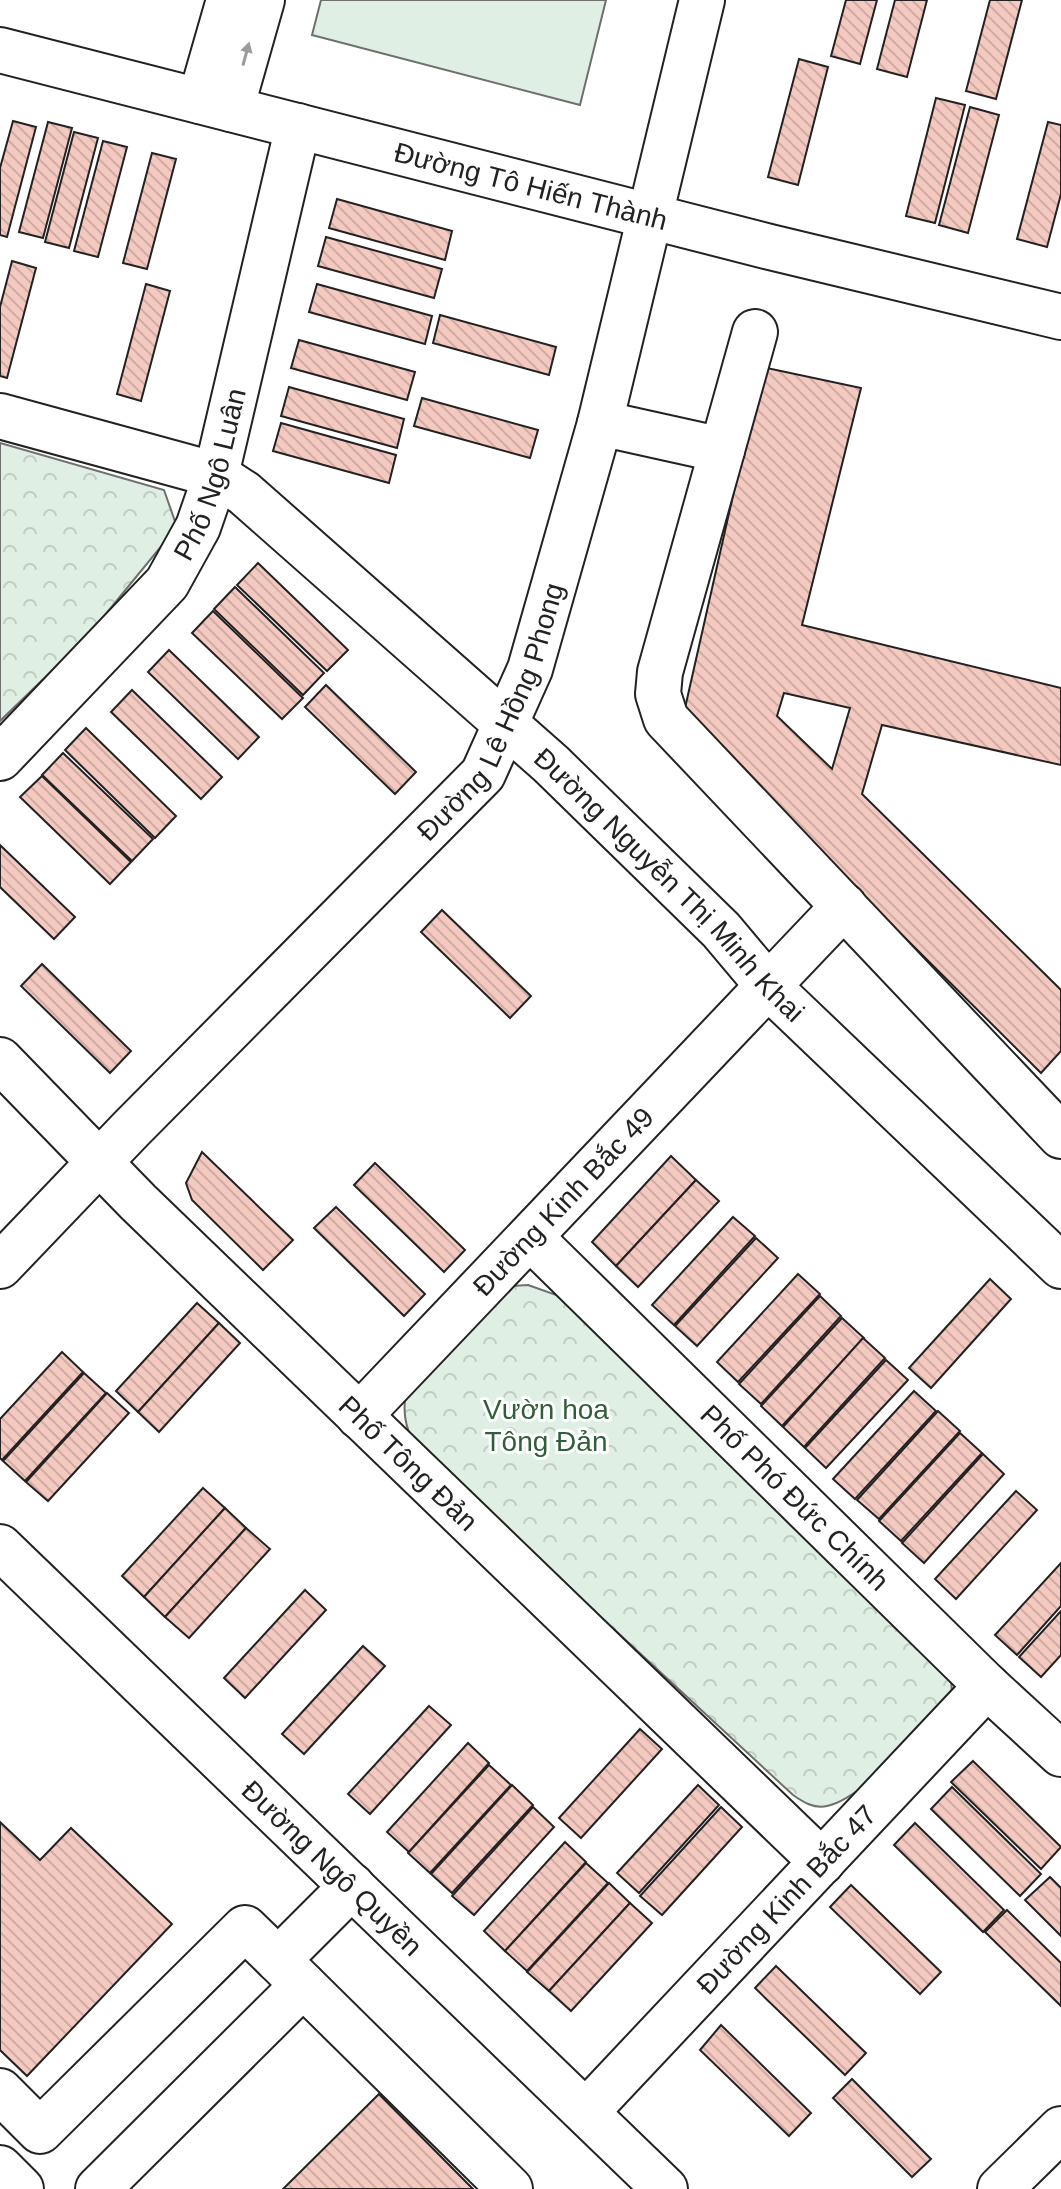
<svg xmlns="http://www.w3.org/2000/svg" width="1061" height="2189" font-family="Arial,sans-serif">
<defs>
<pattern id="park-crowns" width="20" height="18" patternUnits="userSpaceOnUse" patternTransform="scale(2)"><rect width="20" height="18" fill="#e0efe3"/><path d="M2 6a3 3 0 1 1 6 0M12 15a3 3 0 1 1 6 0" fill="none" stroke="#c0cdc2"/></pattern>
<pattern id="building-back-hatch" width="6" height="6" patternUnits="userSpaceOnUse" patternTransform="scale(2)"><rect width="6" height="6" fill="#f3c9c0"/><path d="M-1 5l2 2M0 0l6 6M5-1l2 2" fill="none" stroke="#d0aca5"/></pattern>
</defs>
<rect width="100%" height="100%" fill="#fff"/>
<!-- park -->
<g fill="url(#park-crowns)" stroke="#6f6f6f" stroke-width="2">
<path d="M0,443L164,490L177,527L87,637L0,721Z"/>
<path d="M528,1285L562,1297L951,1680L952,1693L948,1707C920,1733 862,1799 827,1806C814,1809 803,1802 793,1795L415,1445C404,1426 403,1410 406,1389L512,1286Z"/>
</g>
<!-- pitch -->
<path fill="#e0efe3" stroke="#6f6f6f" stroke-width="2" d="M321,0H606L580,105L312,35Z"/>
<!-- building -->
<g fill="url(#building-back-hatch)" stroke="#222" stroke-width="2" fill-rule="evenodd">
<path d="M846,0H877L860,64L831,56Z"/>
<path d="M895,0H927L907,77L877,69Z"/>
<path d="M990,0H1022L996,99L966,91Z"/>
<path d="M799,59L828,67L798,185L768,177Z"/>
<path d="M936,98L965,105L935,223L906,216Z"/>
<path d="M970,107L999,115L968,233L939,225Z"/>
<path d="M13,121L36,127L7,237L0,235V168Z"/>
<path d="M48,122L72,128L43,238L19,232Z"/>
<path d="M1048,122L1061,125V194L1047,247L1017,239Z"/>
<path d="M74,132L98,138L69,248L45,242Z"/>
<path d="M103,141L127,147L98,257L74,251Z"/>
<path d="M152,153L176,159L147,269L123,263Z"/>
<path d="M337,199L452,231L445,260L329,228Z"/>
<path d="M326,237L442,269L434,298L318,266Z"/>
<path d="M12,261L36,268L7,378L0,376V307Z"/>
<path d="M146,284L170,291L141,401L117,394Z"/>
<path d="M317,284L432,316L425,344L309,312Z"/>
<path d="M440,315L556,347L549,375L433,343Z"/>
<path d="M299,340L415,372L407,400L291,368Z"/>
<path d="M762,367L861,388L802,625L1061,688V765L882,725L862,794L1061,990V1051L1041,1073L683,717ZM784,693L850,708L832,769L777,716Z"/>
<path d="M289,387L404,419L397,448L281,416Z"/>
<path d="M422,398L538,430L530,458L414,426Z"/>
<path d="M281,423L396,455L389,483L273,451Z"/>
<path d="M258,563L348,650L327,671L237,585Z"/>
<path d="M235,587L324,673L303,695L214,609Z"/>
<path d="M213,611L303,698L282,719L192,633Z"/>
<path d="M169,650L259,737L238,759L148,672Z"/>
<path d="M326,685L416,772L395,794L305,707Z"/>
<path d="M132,690L222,777L201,799L111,712Z"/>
<path d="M86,728L176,816L155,838L65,750Z"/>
<path d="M63,753L153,839L132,861L42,775Z"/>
<path d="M42,776L131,862L110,884L20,797Z"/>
<path d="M0,845L75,917L54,939L0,887Z"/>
<path d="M442,910L531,996L510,1018L421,932Z"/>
<path d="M42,964L131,1051L110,1073L21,986Z"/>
<path d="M202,1152L293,1240L263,1270L192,1200L186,1183Z"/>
<path d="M671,1156L696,1180L616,1266L592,1242Z"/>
<path d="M375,1163L465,1250L444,1272L354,1185Z"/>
<path d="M696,1180L719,1201L638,1287L616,1266Z"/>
<path d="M336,1207L425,1294L404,1316L314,1228Z"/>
<path d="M733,1217L755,1236L674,1325L652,1305Z"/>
<path d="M756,1238L778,1258L697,1346L675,1326Z"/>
<path d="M798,1274L820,1294L738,1382L717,1362Z"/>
<path d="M990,1279L1011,1299L931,1388L909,1368Z"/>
<path d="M820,1296L841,1316L761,1404L739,1384Z"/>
<path d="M197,1303L219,1323L138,1412L116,1391Z"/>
<path d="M842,1318L864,1338L782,1426L761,1406Z"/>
<path d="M219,1323L240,1343L159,1432L138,1412Z"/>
<path d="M863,1338L885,1358L804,1447L783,1427Z"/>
<path d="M62,1352L83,1372L2,1460L0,1458V1419Z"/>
<path d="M886,1360L908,1380L826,1468L805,1448Z"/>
<path d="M84,1373L106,1393L25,1481L3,1461Z"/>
<path d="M914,1391L936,1411L855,1499L833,1479Z"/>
<path d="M107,1393L129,1413L48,1501L26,1482Z"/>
<path d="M938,1411L960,1431L879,1519L857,1500Z"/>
<path d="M960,1433L982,1453L901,1541L879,1521Z"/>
<path d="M983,1454L1004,1474L924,1563L902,1543Z"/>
<path d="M203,1488L225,1508L144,1597L122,1576Z"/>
<path d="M1016,1491L1037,1510L956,1599L935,1579Z"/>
<path d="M225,1508L246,1528L165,1617L144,1597Z"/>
<path d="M246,1528L270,1549L189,1638L165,1617Z"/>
<path d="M1061,1563V1606L1017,1655L995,1635Z"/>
<path d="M305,1590L326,1610L245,1698L224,1678Z"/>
<path d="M1061,1611V1655L1041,1677L1019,1657Z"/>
<path d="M363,1646L385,1666L304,1754L282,1734Z"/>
<path d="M429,1706L451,1725L370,1814L348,1794Z"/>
<path d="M640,1729L662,1749L581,1838L559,1818Z"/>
<path d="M468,1743L489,1763L409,1852L387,1832Z"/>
<path d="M973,1761L1061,1847L1041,1869L951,1782Z"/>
<path d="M489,1765L511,1785L430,1873L408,1853Z"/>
<path d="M512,1785L533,1805L452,1893L431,1874Z"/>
<path d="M698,1785L719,1805L639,1893L617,1873Z"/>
<path d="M952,1787L1041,1874L1020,1896L931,1809Z"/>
<path d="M533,1807L554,1827L474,1915L452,1896Z"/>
<path d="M721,1807L742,1827L662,1915L640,1896Z"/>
<path d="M0,1822L40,1860L71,1828L172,1924L27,2076L0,2050Z"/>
<path d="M915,1823L1004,1910L983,1932L894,1845Z"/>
<path d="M565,1842L586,1862L505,1951L484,1931Z"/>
<path d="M586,1863L608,1883L527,1971L505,1951Z"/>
<path d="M1050,1877L1061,1888V1936L1025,1900Z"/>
<path d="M609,1883L630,1903L549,1991L527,1972Z"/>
<path d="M851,1885L941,1972L920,1994L830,1907Z"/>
<path d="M630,1903L652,1923L571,2011L549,1991Z"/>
<path d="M1007,1910L1061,1963V2006L985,1932Z"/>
<path d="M776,1966L866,2053L845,2075L755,1988Z"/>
<path d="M721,2025L811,2113L789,2136L700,2050Z"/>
<path d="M852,2079L931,2159L912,2177L833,2098Z"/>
<path d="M379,2094L473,2189H283Z"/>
</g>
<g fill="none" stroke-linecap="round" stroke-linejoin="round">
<defs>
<g id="minor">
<path id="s1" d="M0,50L770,247L1061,317"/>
<path d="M200,101L229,0"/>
<path d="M231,109L262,0"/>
<path id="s2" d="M0,416L216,475L244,493L551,764L721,930L769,987L1061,1266"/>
<path d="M600,423L722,450L755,332"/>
<path d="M722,450L660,672L658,694L666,719L1061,1136"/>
<path id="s3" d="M0,758L167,583L198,527L216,475L298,126"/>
<path id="s4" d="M0,1060L138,1202L822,1862"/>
<path id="s5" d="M531,1238L987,1686L1061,1754"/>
<path id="s6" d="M0,1266L131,1129L483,774L530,669L600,423L702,0"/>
<path id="s7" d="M359,1416L844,906"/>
<path id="s8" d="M0,1547L665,2189"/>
<path d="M352,1886L278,1960L510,2189"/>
<path d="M0,2091L40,2131L245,1928L278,1960"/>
<path id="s9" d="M586,2112L987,1686"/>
<path d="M0,2168L21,2189"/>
<path d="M98,2189L303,1985"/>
</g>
<path id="major" d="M1000,2189L1061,2129"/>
</defs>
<!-- minor casing -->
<use href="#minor" stroke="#222" stroke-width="48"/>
<!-- major casing -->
<use href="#major" stroke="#222" stroke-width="48"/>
<!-- minor -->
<use href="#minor" stroke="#fff" stroke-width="44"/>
<!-- major -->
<use href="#major" stroke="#fff" stroke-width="44"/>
</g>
<!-- one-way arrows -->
<defs><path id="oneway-solid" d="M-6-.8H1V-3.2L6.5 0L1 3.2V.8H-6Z" transform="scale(2)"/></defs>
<use fill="#9c9c9c" href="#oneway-solid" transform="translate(246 54) rotate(-75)"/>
<g text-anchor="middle" stroke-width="6" stroke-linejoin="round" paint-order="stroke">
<!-- street labels -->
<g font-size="28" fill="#222" stroke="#fff">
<text dy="10" stroke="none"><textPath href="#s1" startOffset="548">Đường Tô Hiến Thành</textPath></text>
<text dy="10" stroke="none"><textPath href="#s3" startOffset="360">Phố Ngô Luân</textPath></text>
<text dy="10" stroke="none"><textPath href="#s6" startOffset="748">Đường Lê Hồng Phong</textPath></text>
<text dy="10" stroke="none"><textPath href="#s2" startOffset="836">Đường Nguyễn Thị Minh Khai</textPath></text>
<text dy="10" stroke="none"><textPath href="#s7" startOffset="296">Đường Kinh Bắc 49</textPath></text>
<text dy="10" stroke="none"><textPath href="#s4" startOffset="574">Phố Tông Đản</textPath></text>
<text dy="10" stroke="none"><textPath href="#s5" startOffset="370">Phố Phó Đức Chính</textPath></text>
<text dy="10" stroke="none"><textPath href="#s8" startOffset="462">Đường Ngô Quyền</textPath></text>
<text dy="10" stroke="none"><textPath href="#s9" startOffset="292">Đường Kinh Bắc 47</textPath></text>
</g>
<!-- park labels -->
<g font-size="28" fill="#2f5e38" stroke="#fff">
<text x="546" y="1419">Vườn hoa<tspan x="546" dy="32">Tông Đản</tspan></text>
</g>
</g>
</svg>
